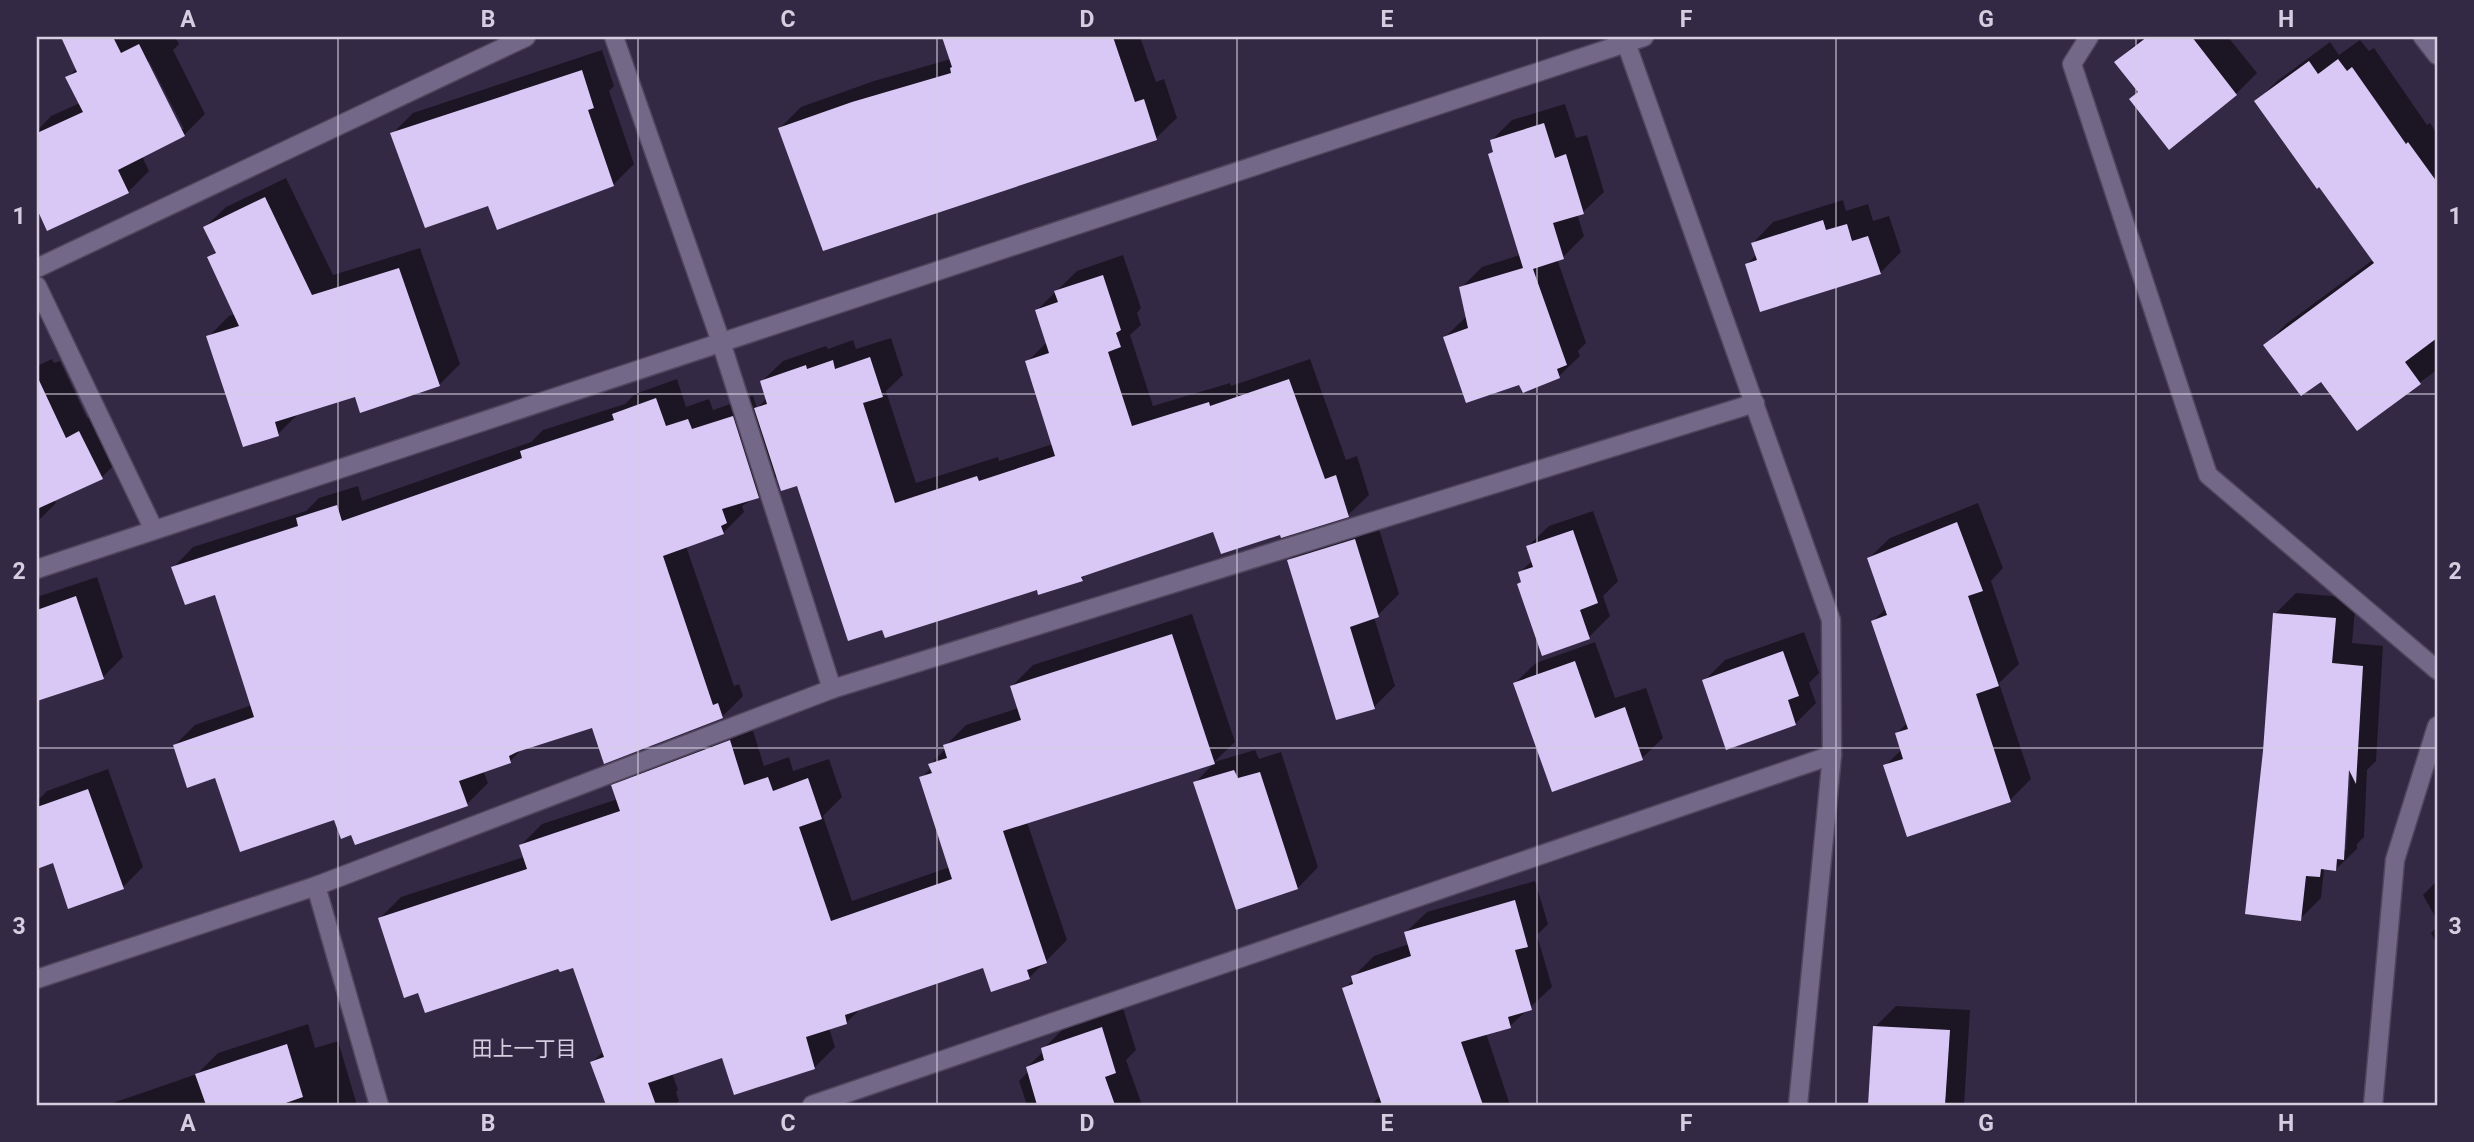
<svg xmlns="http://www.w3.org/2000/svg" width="2474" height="1142" font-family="Roboto,'Noto Sans JP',sans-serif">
<rect width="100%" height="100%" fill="#342945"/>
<!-- shadow -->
<g fill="#0007" fill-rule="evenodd">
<path d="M63,37H175L179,44L173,50L205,114L184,135L142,156L149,171L128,192L47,229L37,205V131L51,116L80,103L67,78L77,68ZM149,61L184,129H180L146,63Z"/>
<path d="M943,37H1032L1038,56L1098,37H1140L1156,82L1164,79L1177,118L1156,138L780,128L801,107L874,81L951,59Z"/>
<path d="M2143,37H2228L2257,73L2236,94L2139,91L2116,62Z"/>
<path d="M2360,40L2369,51L2374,48L2427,125L2430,123L2437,134V370L2357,428L2321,380L2265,345L2286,324L2374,259L2256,102L2277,81L2330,42L2339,55Z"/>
<path d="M602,50L614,86L609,91L634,164L613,185L489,204L392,134L413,113Z"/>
<path d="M1565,104L1576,138L1587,135L1604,192L1583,212L1577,214L1584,236L1563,257L1557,259L1586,343L1578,351L1580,356L1559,376L1520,383L1445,337L1467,316L1461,288L1482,267L1520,255L1490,155L1494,150L1492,140L1512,120Z"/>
<path d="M286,178L333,275L420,248L460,364L439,385L356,395L300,412L278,434L208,337L229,316L235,314L209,258L216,251L205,227L226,207Z"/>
<path d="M1843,200L1846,211L1868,204L1873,221L1889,216L1901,252L1880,273L1747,264L1757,254L1753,243L1773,222Z"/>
<path d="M1123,255L1141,308L1137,313L1141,325L1130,335L1153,406L1230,383L1231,386L1310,359L1346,460L1357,456L1369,495L1348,515L1281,532L1214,529L1088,572L1082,579L1038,588L778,476L758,496L742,506L744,512L723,533L686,546L734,686L739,684L743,696L722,717L593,725L522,749L510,761L483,770L488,783L467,804L335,818L217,775L175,745L195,725L252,705L216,592L173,568L193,547L306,511L319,498L358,486L362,501L531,442L543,430L625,404L635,394L677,379L686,407L709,399L713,410L753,396L757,408L767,398L762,381L783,361L826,346L828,349L853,340L856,349L891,338L903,375L886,391L916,483L998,457L999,461L1053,444L1027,362L1047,342L1037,310L1077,271Z"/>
<path d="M52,359L54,363L60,361L87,418L100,411L122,457L102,477L54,499L56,503L37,522V366Z"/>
<path d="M1978,503L2003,568L1991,581L2019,664L1999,683L2031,779L2010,800L1885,766L1902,749L1897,733L1907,723L1873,621L1886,608L1869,558L1890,538Z"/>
<path d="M1593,511L1618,581L1603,596L1610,616L1589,637L1523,581L1520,572L1533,560L1528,546L1549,526Z"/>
<path d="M1376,519L1399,594L1378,615L1374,617L1395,686L1374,707L1289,560L1310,540Z"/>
<path d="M97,577L123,657L103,677L37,699V597Z"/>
<path d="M2296,593L2356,598L2352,643L2383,646L2376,761L2367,770L2364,837L2357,844V849L2336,869L2326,868L2324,870L2321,898L2300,919L2265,751L2275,614ZM2347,762H2351L2346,850H2342Z"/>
<path d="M1192,614L1235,742L1214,762L1255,750L1259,759L1281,752L1318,867L1298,888L1195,783L1215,762L1027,822L1067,940L1029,978L984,966L862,1007L847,1022L829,1028L835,1047L814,1068L723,1056L672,1073L678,1090L676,1092L679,1101L675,1105H607L592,1062L604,1051L574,965L419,991L380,918L401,897L524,857L521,845L542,824L618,799L613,786L634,765L750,721L764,766L789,757L793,771L829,759L842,797L823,816L852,901L950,867L921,778L932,767L931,764L946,748L945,746L966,725L1019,708L1012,686L1033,665Z"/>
<path d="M1804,632L1819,673L1809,683L1816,703L1795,724L1704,681L1725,660Z"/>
<path d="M1595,642L1615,698L1646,688L1663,738L1642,758L1515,683L1536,663Z"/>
<path d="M108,769L143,867L123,887L54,861L45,864L37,841V801L47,791Z"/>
<path d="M1535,881L1548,924L1537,935L1552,987L1510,1026L1486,1033L1510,1105H1371L1381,1095L1344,989L1354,979L1353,977L1374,956L1409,944L1406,932L1427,912Z"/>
<path d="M2437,881V920L2423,895Z"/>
<path d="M2437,927V944L2431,933Z"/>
<path d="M1896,1006L1970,1010L1964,1105H1870L1875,1027Z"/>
<path d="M1123,1008L1136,1050L1126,1060L1142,1105H1027L1019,1081L1029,1071L1027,1067L1044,1051L1043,1049L1064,1028Z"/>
<path d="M308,1024L315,1048L338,1041L357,1105H107L197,1074L218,1053Z"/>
</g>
<!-- building -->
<g fill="#d9c8f5">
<path d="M61,37H113L121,53L139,44L185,136L118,170L129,193L47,231L37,209V133L83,112L65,77L77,72Z"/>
<path d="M942,37H1113L1135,102L1144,99L1157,140L823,251L778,128L852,102L951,73L950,68L952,67Z"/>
<path d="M2147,37H2192L2237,95L2169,150L2129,99L2138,92L2114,62Z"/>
<path d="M2338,59L2347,71L2352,67L2406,144L2408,142L2437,182V338L2405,362L2421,384L2357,431L2321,382L2301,396L2263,345L2374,263L2319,187L2317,189L2254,101L2309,61L2318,74Z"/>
<path d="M582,70L594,108L588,110L614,186L497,230L488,206L425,228L390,133Z"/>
<path d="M1544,123L1555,158L1566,154L1584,214L1553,223L1564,259L1533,269L1567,365L1557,369L1560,378L1523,393L1519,385L1466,403L1443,337L1468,328L1459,287L1523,268L1488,154L1493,152L1490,140Z"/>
<path d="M265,197L312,295L399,268L440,386L360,413L355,397L275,422L279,436L243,447L206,336L239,326L207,257L216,253L203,227Z"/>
<path d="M1823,220L1826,230L1847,224L1852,241L1868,236L1881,274L1760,312L1745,264L1757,260L1751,243Z"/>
<path d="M1103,275L1121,330L1116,333L1121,347L1108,352L1132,426L1209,402L1210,406L1289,379L1325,479L1336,475L1349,517L1281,538L1280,535L1221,554L1213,532L1081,577L1083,581L1038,595L1037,590L885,638L882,630L848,641L797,486L781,491L754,408L767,404L760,381L806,365L807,369L833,360L835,369L870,357L883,397L863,403L895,503L977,476L979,481L1055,456L1025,361L1049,353L1035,310L1058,302L1054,291Z"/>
<path d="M37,376L66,438L79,431L103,479L37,509Z"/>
<path d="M656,398L666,426L688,419L692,429L733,416L759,498L722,509L727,523L721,526L724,534L663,556L713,705L718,703L723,718L604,764L592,728L517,752L509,756L511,763L459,781L468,806L355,845L351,835L341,839L334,820L240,852L215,778L187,788L173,745L254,717L215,595L185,605L171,567L298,526L296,518L337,505L342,521L522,458L520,451L614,420L612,414Z"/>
<path d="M1957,522L1983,591L1968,596L1999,686L1976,694L2011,802L1907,837L1883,765L1903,759L1895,733L1908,729L1871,621L1887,615L1867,558Z"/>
<path d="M1573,530L1598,603L1580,610L1590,639L1542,656L1517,584L1521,582L1518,572L1533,567L1526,546Z"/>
<path d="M1355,539L1379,617L1350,627L1375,709L1336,720L1287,560Z"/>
<path d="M76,596L104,679L37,701V610Z"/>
<path d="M2273,613L2336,618L2332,663L2363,666L2356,784L2349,770L2344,860L2337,859L2336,871L2321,869L2320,877L2306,876L2301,921L2245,914L2263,751Z"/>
<path d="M1172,634L1215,764L1003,831L1047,963L1027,970L1030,979L991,992L983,968L845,1015L847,1024L806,1037L815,1069L734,1095L722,1058L648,1083L656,1105H606L590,1062L604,1057L573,968L560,972L558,969L425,1013L418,993L404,998L378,918L527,869L519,845L620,811L611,785L730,740L744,785L768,777L773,791L808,778L822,819L799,827L831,921L952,879L919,777L932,773L928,764L947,758L943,745L1021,720L1010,686Z"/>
<path d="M1783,651L1799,696L1788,700L1796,725L1726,750L1702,680Z"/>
<path d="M1575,661L1595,718L1625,707L1643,760L1552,792L1513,683Z"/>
<path d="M1234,770L1238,778L1260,772L1298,889L1236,910L1193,782Z"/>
<path d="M88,789L124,889L68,909L53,863L37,869V807Z"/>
<path d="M1515,900L1528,947L1515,950L1532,1010L1508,1017L1511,1028L1461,1042L1483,1105H1382L1342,988L1353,984L1351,976L1411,956L1404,932Z"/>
<path d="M1873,1026L1950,1030L1945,1105H1868Z"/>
<path d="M1102,1027L1116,1073L1105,1077L1115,1105H1037L1026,1067L1044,1060L1041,1048Z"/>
<path d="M287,1044L303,1097L280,1105H206L195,1074Z"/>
</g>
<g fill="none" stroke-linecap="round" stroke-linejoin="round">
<defs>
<g id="street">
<path d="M614,37L721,342L832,689"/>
<path d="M1624,37L1831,620L1832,755L1798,1105"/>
<path d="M2089,37L2072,64L2208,475L2437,670"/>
<path d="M2423,37L2437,55"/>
<path d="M37,268L526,37"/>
<path d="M37,286L154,530"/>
<path d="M316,886L379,1105"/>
<path d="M37,979L316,886L832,689L1755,403"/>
<path d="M812,1105L1832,755"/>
<path d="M2373,1105L2395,860L2437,726"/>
</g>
<path id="secondary" d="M37,569L1644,37"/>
</defs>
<!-- street casing -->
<use href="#street" stroke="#50465d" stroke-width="21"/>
<!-- secondary casing -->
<use href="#secondary" stroke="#50465d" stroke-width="21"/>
<!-- street -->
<use href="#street" stroke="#746888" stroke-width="18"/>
<!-- secondary -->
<use href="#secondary" stroke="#746888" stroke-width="18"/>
</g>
<!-- grid -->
<path fill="none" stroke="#d4cee0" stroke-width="2" stroke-opacity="0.55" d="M338,37V1105M638,37V1105M937,37V1105M1237,37V1105M1537,37V1105M1836,37V1105M2136,37V1105M37,394H2437M37,748H2437"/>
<g text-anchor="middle" stroke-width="7" stroke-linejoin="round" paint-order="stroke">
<!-- neighbourhood labels -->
<g font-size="21" fill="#d4cee0" stroke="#342945">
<text x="524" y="1056">田上一丁目</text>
</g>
</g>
<!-- border -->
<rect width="2474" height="1142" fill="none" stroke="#342945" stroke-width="77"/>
<rect x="38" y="38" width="2398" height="1066" fill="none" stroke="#d4cee0" stroke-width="2.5"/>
<g font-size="23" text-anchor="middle" font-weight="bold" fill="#d4cee0">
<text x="188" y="27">A</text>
<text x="488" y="27">B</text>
<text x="788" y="27">C</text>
<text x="1087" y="27">D</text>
<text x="1387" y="27">E</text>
<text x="1686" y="27">F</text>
<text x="1986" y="27">G</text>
<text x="2286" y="27">H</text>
<text x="19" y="224">1</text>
<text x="2455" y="224">1</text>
<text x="19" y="579">2</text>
<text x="2455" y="579">2</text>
<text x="19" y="934">3</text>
<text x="2455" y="934">3</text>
<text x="188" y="1131">A</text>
<text x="488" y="1131">B</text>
<text x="788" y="1131">C</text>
<text x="1087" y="1131">D</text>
<text x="1387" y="1131">E</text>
<text x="1686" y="1131">F</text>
<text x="1986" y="1131">G</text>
<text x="2286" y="1131">H</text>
</g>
</svg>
